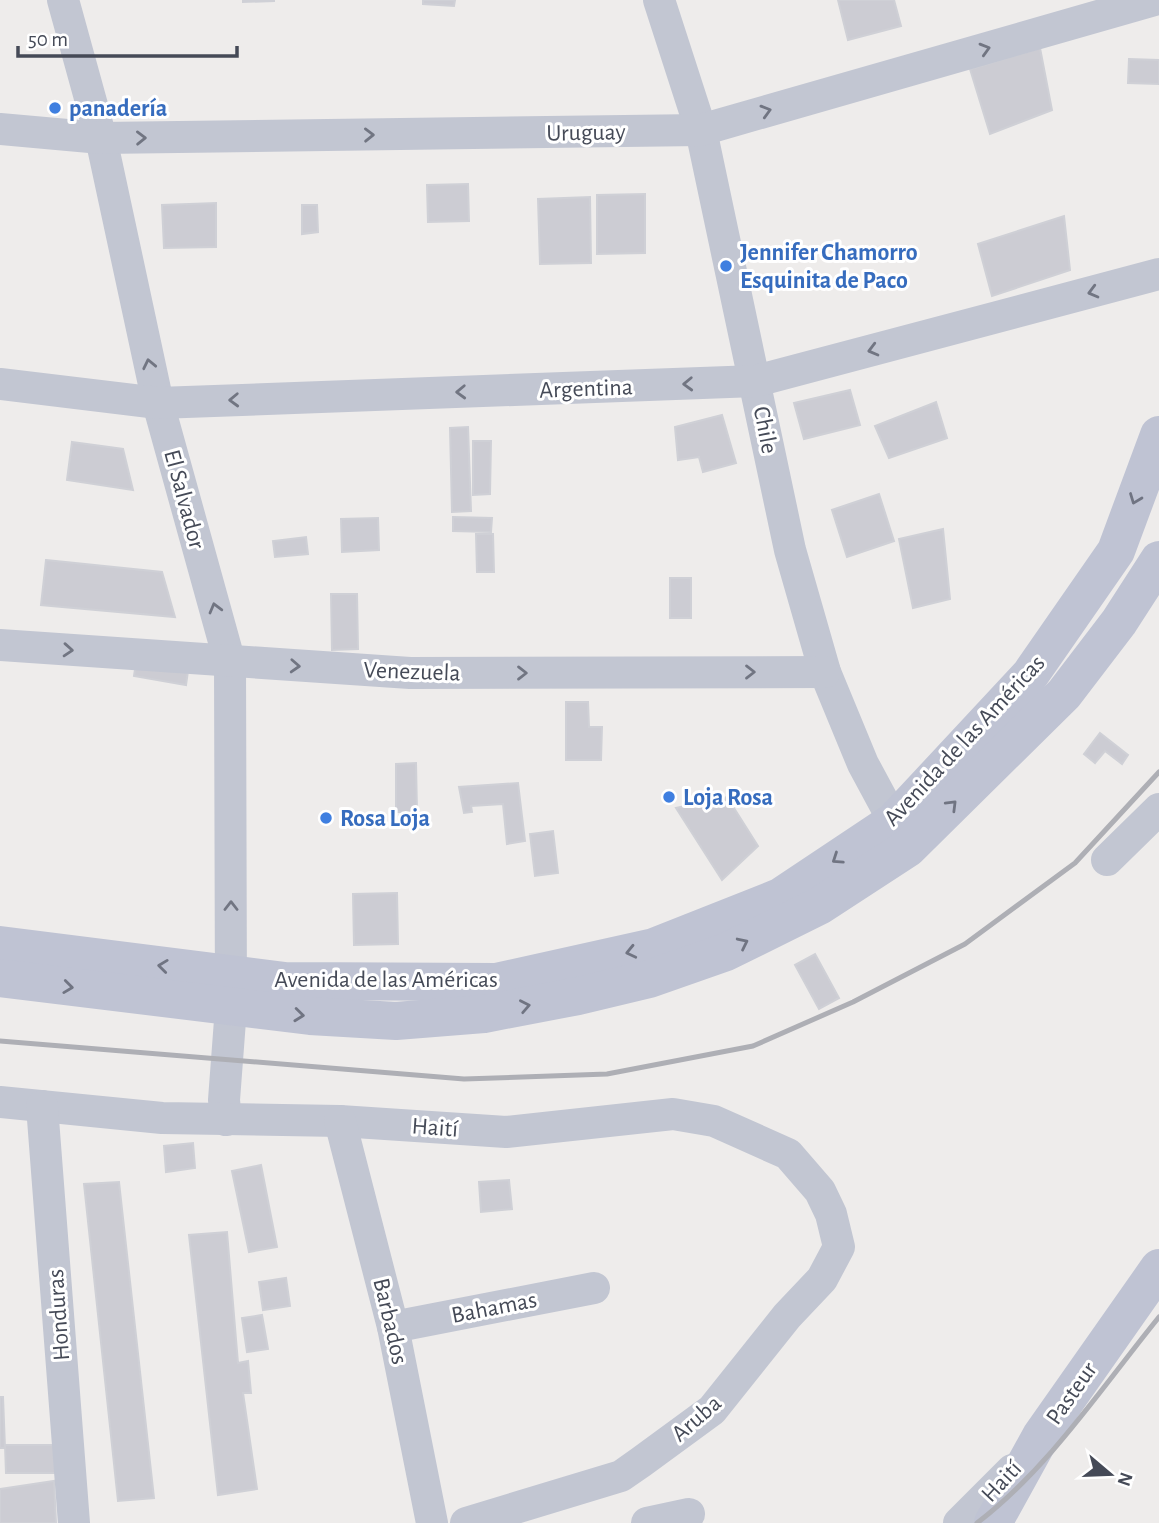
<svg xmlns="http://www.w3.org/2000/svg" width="1159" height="1523" font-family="'Alegreya Sans',sans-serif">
<rect width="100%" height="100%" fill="#eeeceb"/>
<!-- building -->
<g fill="#ccccd3" stroke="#cfd0d6" stroke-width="2">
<path d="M243,0H274V1L243,2Z"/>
<path d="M423,0H455L454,6L423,4Z"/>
<path d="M838,0H894L901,26L848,40Z"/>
<path d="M1040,48L1052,110L990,134L970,69Z"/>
<path d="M1129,59L1159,60V84L1128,83Z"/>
<path d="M468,184L469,221L428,222L427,185Z"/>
<path d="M645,194V253L597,254V195Z"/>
<path d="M590,197L591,263L540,264L538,199Z"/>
<path d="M216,203V247L164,248L162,205Z"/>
<path d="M302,205H317L318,232L302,234Z"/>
<path d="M1064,216L1070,270L992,296L978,244Z"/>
<path d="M850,390L860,425L804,439L794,403Z"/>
<path d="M936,402L947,438L889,458L875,426Z"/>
<path d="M722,415L736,463L703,472L699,457L678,460L675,427Z"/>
<path d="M468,427L471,511L452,512L450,428Z"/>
<path d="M473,441H491L490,494L473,495Z"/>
<path d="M72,442L123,449L133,490L67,480Z"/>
<path d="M879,494L894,541L847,557L832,510Z"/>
<path d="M453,517L492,518L491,532L453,531Z"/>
<path d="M378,518L379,550L342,552L341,519Z"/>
<path d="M943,529L950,599L913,608L899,539Z"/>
<path d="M476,534H493L494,572H477Z"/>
<path d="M306,537L308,554L275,557L273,541Z"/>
<path d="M46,560L162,572L175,617L41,605Z"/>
<rect x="670" y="578" width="21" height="40"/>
<path d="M331,594H357L358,649L332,650Z"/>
<path d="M136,663L188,671L186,685L134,676Z"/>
<path d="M566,702H588L589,727H602L601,760H566Z"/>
<path d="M1100,733L1128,755L1122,764L1105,751L1095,763L1084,754Z"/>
<path d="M416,763L417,812H396V764Z"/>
<path d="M518,783L525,841L507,844L503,804L471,806L472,812L464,813L459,787Z"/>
<path d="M727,797L758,846L722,880L676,808Z"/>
<path d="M553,831L558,873L535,876L530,834Z"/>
<path d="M397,893L398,944L354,945L353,894Z"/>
<path d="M815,954L839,998L819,1009L795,965Z"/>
<path d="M193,1143L195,1168L166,1172L164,1146Z"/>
<path d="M261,1165L277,1247L249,1252L232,1171Z"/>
<path d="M509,1180L512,1209L481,1212L479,1182Z"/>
<path d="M119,1182L154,1498L118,1501L84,1184Z"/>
<path d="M227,1232L238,1363L248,1361L251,1393H243L257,1489L218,1495L189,1235Z"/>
<path d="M286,1278L290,1306L263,1310L259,1282Z"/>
<path d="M262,1315L268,1349L247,1352L242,1318Z"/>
<path d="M0,1397H3L5,1448H0Z"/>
<path d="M5,1445H57V1473H6Z"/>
<path d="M54,1481L56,1523H0V1489Z"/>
</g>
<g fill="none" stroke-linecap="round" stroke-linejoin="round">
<!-- street -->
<g stroke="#c2c6d2" stroke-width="32">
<path d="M63,0L101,138L158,403L230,663L231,1007L224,1100L226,1120"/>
<path d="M659,0L701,130L790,550L825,672L863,764L905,842"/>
<path d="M0,129L101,138L701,130L1154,0"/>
<path d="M0,384L158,403L756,381L1159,274"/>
<path d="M0,645L410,673L825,672"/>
<path d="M1107,860L1159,809"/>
<path d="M0,1102L162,1118L340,1121L506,1132L673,1114L714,1121L788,1154L820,1191L831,1214L839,1247L822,1279L787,1316L712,1410L641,1462L621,1476L466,1523"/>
<path d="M42,1106L74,1523"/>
<path d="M340,1121L393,1327L432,1523"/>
<path d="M393,1327L594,1288"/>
<path d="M647,1523L689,1514"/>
<path d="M959,1523L1012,1470"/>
</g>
<!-- secondary -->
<g stroke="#bfc3d3" stroke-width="38">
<path d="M0,945L285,981L496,982L654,947L780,897L894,821L1030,675L1116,551L1159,435"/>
<path d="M0,978L310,1016L396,1021L484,1014L578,996L649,979L726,952L819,906L908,848L1064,694L1119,622L1159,560"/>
<path d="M993,1523L1041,1436L1159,1268"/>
</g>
<!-- rail -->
<g stroke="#aeafb5" stroke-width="5">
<path d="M0,1041L464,1079L607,1074L753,1046L853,1002L965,944L1075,863L1159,772"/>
<path d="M977,1523C1049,1468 1102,1387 1159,1317"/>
</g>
</g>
<!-- one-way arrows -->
<defs><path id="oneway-chevron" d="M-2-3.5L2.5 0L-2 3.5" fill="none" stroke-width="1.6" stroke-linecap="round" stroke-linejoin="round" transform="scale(1.75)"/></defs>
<g stroke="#717582">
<use href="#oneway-chevron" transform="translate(985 49) rotate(-16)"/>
<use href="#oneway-chevron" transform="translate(766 111) rotate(-16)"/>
<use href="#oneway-chevron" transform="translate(369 135) rotate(-1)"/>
<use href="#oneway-chevron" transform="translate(141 138) rotate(-1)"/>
<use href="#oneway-chevron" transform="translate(1093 292) rotate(165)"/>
<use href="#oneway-chevron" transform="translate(873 350) rotate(165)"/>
<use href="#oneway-chevron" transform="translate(149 364) rotate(-102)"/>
<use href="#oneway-chevron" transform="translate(688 384) rotate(178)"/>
<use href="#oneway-chevron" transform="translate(461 392) rotate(178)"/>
<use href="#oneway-chevron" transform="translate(234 400) rotate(178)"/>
<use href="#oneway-chevron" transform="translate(215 608) rotate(-105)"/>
<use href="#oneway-chevron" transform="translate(68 650) rotate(4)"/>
<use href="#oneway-chevron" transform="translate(295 666) rotate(3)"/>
<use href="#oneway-chevron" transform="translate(750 672)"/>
<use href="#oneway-chevron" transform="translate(522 673)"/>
<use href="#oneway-chevron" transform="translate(231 906) rotate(-90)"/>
</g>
<g stroke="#707482">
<use href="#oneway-chevron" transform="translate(1135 499) rotate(111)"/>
<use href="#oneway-chevron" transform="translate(952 805) rotate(-45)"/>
<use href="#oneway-chevron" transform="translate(837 859) rotate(146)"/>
<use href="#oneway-chevron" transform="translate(743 943) rotate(-26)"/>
<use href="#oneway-chevron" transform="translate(631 952) rotate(167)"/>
<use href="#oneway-chevron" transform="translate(163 966) rotate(-173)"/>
<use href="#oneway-chevron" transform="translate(68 987) rotate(7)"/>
<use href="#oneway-chevron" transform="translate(525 1006) rotate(-11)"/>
<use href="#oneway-chevron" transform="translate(299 1015) rotate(6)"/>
</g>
<!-- markers -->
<g fill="#3f7fe0" stroke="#fff" stroke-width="2.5">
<circle cx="55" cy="108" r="7"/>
<circle cx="726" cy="266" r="7"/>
<circle cx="669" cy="797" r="7"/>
<circle cx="326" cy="818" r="7"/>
</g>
<g text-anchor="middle" stroke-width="6" stroke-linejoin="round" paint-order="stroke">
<!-- shop labels -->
<g font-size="24" font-weight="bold" fill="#366cbe" stroke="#fff" text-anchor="start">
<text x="69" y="116">panadería</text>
<text x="740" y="260">Jennifer Chamorro<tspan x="740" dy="28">Esquinita de Paco</tspan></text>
<text x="683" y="805">Loja Rosa</text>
<text x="340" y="826">Rosa Loja</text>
</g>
<!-- street labels -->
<g font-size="24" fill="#454a57" stroke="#fff">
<text transform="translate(586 132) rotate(-1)" y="8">Uruguay</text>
<text transform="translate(586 388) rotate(-2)" y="8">Argentina</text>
<text transform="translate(766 430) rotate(79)" y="8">Chile</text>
<text transform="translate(185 499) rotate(75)" y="8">El Salvador</text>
<text transform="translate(412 671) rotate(2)" y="8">Venezuela</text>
<text transform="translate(964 740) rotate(-47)" y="8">Avenida de las Américas</text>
<text x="386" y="987">Avenida de las Américas</text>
<text transform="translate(435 1127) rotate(4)" y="8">Haití</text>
<text transform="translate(494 1307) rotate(-11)" y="8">Bahamas</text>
<text transform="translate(58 1315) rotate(-94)" y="8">Honduras</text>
<text transform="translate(391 1321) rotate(77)" y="8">Barbados</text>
<text transform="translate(1071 1393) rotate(-55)" y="8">Pasteur</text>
<text transform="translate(696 1418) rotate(-41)" y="8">Aruba</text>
<text transform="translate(1001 1481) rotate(-47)" y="8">Haití</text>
</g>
</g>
<!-- north arrow -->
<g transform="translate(1110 1474) rotate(109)" stroke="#ffffff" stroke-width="5" paint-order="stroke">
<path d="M0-5L12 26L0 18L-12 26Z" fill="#454a57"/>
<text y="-10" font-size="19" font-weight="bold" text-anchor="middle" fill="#454a57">N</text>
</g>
<!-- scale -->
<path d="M18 46v10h219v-10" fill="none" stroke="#454a57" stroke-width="3.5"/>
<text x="28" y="46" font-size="21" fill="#454a57" stroke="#ffffff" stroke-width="5" paint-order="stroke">50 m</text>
</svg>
